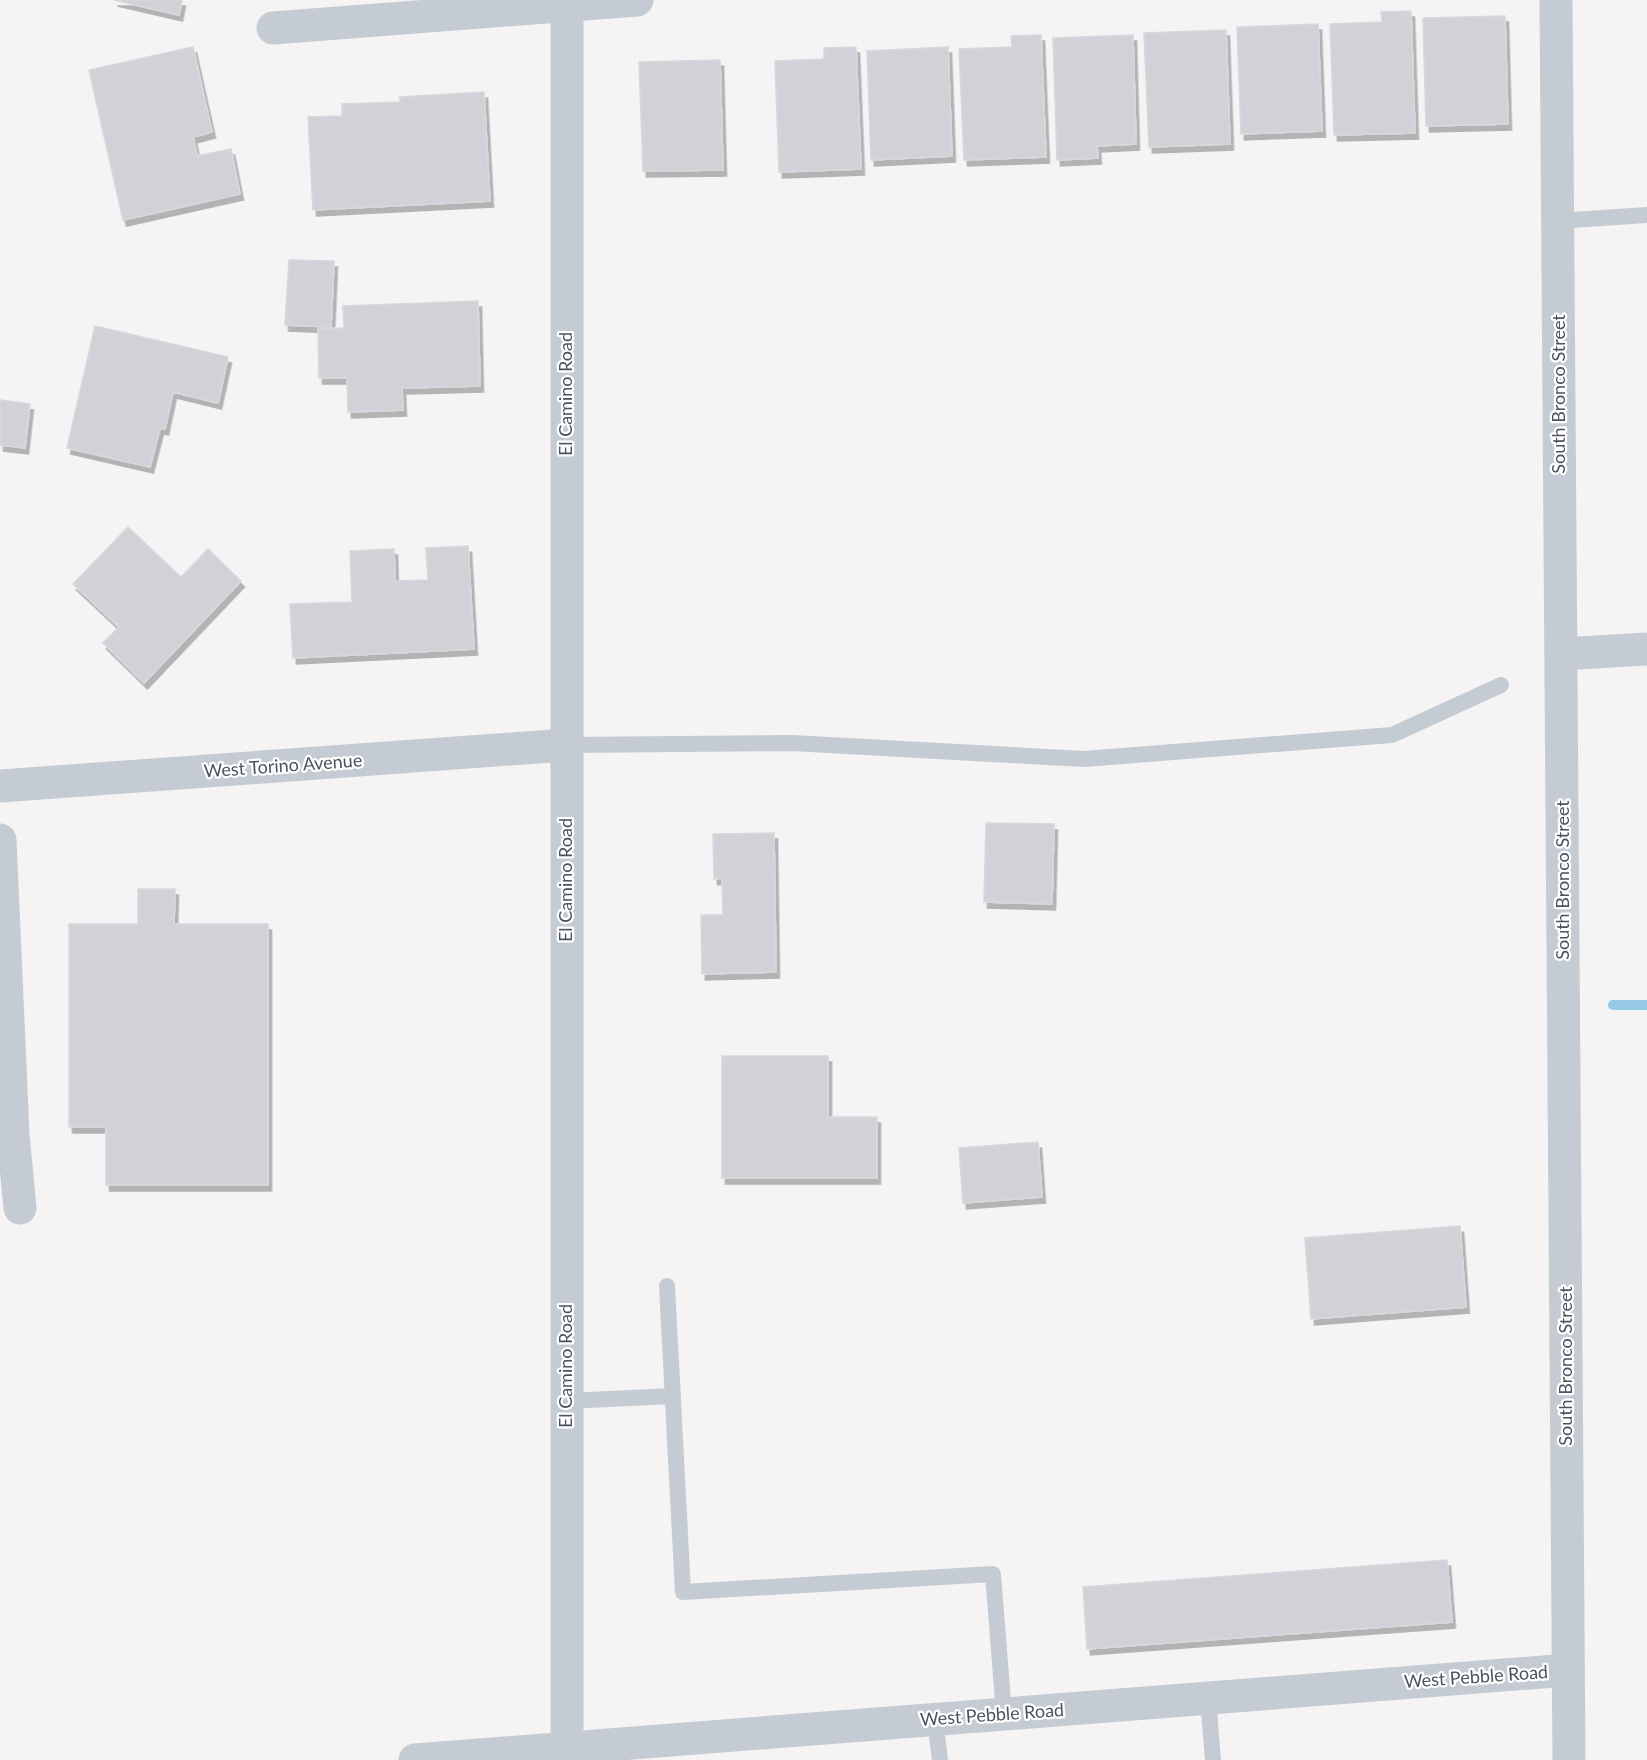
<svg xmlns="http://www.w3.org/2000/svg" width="1647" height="1760" font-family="Lato,sans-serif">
<defs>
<filter id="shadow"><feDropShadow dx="3.5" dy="6" stdDeviation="0" flood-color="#0004"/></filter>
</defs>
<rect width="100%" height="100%" fill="#f5f3f3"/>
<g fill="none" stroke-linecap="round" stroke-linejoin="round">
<!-- stream -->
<path stroke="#97cae6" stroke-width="10" d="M1613,1005H1647"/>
</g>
<!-- building -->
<g fill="#d0d2d7" stroke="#d7d8dd" stroke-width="1.5" filter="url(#shadow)">
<path d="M114,0H182L179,15Z"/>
<path d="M1411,11L1415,133L1334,135L1330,24L1382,22L1381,12Z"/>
<path d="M1505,16L1508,124L1426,126L1423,18Z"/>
<path d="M1318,24L1322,131L1241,134L1237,27Z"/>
<path d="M1226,30L1230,144L1149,147L1144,33Z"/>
<path d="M1041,35L1046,157L964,160L959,49L1012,47L1011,36Z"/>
<path d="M1133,35L1136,144L1097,146L1098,158L1057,160L1053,38Z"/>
<path d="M193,47L212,132L193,137L197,156L231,149L240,194L123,220L89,70Z"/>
<path d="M856,47L861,169L779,172L775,61L824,59V48Z"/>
<path d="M948,47L952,156L871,160L867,51Z"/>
<path d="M720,60L723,170L643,171L639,62Z"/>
<path d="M484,92L490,201L313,210L308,117L342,116V104L400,102V97Z"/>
<path d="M289,260L334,261L331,327L285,325Z"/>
<path d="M478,301L480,386L402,388L403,410L348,412L347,378H319L318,329L344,328L343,306Z"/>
<path d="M95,326L228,357L218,403L173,392L165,429L160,428L150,467L67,448Z"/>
<path d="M0,400L30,404L25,448L0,445Z"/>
<path d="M128,527L181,577L208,549L241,581L144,683L103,643L119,627L73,584Z"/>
<path d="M468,546L474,649L293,658L290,604L352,602L350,551L394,549L395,581L428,580L426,548Z"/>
<path d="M986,823L1054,824L1052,904L984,902Z"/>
<path d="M774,833L776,972L702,974L701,915H723L722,878L714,879L713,834Z"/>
<path d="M138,889H175L174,924H268V1185H106V1127H69V924H138Z"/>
<path d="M722,1056H828V1117H877V1178H722Z"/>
<path d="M1038,1142L1042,1197L963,1203L959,1148Z"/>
<path d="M1460,1226L1466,1307L1311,1319L1305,1238Z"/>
<path d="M1447,1560L1452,1622L1087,1649L1083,1587Z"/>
</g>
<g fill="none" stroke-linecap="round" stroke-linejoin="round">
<!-- service -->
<g stroke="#c5cbd3" stroke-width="16">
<path d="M1557,221L1647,215"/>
<path d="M566,745L792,743L1084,759L1392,735L1501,685"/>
<path d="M667,1286L683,1592L993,1574L1004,1714"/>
<path d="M566,1401L673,1396"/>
<path d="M1208,1698L1213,1760"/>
<path d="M935,1719L940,1760"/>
</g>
<!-- minor -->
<g stroke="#c5cbd3" stroke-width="33">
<path d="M567,0V1760"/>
<path d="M1556,0L1569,1760"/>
<path d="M273,28L637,0"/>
<path d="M1561,654L1647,649"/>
<path d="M0,786L566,745"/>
<path d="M0,840L13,1134L20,1208"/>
<path d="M415,1760L1568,1670"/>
</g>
</g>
<g text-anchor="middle" stroke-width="4.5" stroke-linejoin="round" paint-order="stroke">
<!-- street labels -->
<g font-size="18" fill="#4c535f" stroke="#fff">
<text transform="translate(566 394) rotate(-90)" y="6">El Camino Road</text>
<text transform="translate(1559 394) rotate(-90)" y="6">South Bronco Street</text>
<text transform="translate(283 766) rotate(-4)" y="6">West Torino Avenue</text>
<text transform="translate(566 880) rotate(-90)" y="6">El Camino Road</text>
<text transform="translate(1563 880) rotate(-90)" y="6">South Bronco Street</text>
<text transform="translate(566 1366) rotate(-90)" y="6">El Camino Road</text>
<text transform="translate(1566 1366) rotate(-90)" y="6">South Bronco Street</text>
<text transform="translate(1476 1677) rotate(-4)" y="6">West Pebble Road</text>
<text transform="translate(992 1715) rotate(-4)" y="6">West Pebble Road</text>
</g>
</g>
</svg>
